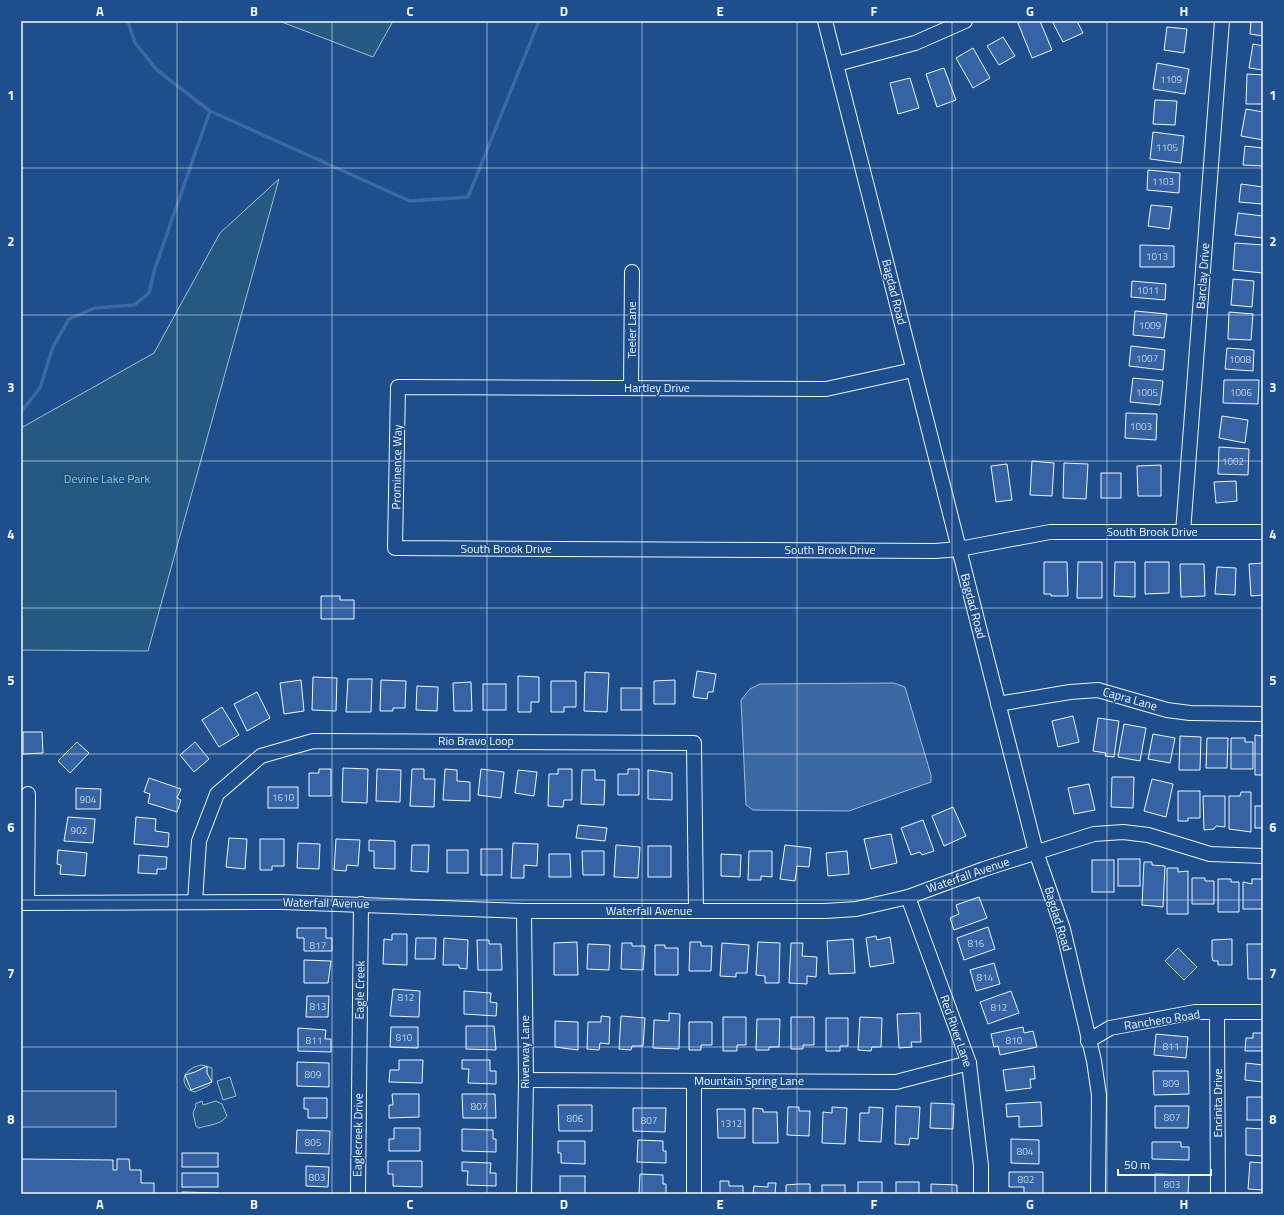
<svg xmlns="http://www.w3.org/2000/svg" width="1284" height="1215" font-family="'Titillium Web',sans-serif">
<rect width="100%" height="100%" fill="#1f4e8c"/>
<!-- green -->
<g fill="#245a82" stroke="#a8bbd7">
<path d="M279,21H393L373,57Z"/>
<path d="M279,179L148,651L21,650V428L154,353L220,233Z"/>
<path d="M202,1065L212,1068V1081L208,1086L195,1092L189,1090C177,1077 189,1067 202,1065Z"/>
<path d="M230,1077L236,1096L223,1100L217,1081Z"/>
<path d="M202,1101L203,1105L216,1101L222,1104L227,1116C221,1125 208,1125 199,1128L196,1126L193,1113L196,1106L195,1104Z"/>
</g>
<!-- parking -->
<rect fill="#305b95" stroke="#a8bbd7" x="21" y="1091" width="95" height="36"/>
<!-- water -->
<path fill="#3b69a3" stroke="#a8bbd7" d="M894,683L905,687L931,775V782L849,811L753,810L746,805L741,700L750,689L760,684Z"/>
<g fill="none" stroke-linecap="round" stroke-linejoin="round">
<!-- stream -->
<g stroke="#3b69a3" stroke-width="3.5">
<path d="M128,21L135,43L158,71L210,111L410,201L468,197L539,21"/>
<path d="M21,412L40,388L53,347L69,319L95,308L134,305L149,293L155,268L210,111"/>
</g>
</g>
<!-- building -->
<g fill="#3563a3" stroke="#f2f6ff">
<path d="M1024,21H1040L1052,50L1032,58L1018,23Z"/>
<path d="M1052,21H1077L1083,33L1063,42Z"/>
<path d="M1251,21H1263V36L1250,34Z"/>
<path d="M1167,27L1187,29L1184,53L1164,50Z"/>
<path d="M1003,37L1015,56L999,65L987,46Z"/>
<path d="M1253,44L1263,46V70L1249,68Z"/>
<path d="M973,48L990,78L973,88L956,58Z"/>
<path d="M1157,63L1189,69L1185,94L1153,89Z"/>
<path d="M944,68L956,100L937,107L926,74Z"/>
<path d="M1247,74L1263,75V104H1246Z"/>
<path d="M910,78L919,108L898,114L890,83Z"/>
<path d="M1155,100L1177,101L1175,125L1153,124Z"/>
<path d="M1246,109L1263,112V140L1241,136Z"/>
<path d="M1153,132L1184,136L1181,163L1150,159Z"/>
<path d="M1245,146L1263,148V166L1243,165Z"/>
<path d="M1148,170L1180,173L1179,193L1147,190Z"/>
<path d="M1241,184L1263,187L1262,204L1239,202Z"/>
<path d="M1151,205L1172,207L1169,229L1148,226Z"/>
<path d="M1238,213L1263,216V238L1235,235Z"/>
<path d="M1235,243L1263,245V273L1233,270Z"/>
<path d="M1140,245L1174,246V267H1140Z"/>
<path d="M1233,279L1254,281L1252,307L1231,305Z"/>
<path d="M1132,281L1166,284L1165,300L1131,297Z"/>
<path d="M1135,311L1167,314L1164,338L1133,335Z"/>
<path d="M1229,312L1253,314L1251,340L1228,339Z"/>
<path d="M1131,346L1165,350L1163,370L1129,366Z"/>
<path d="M1227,348L1254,350L1253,371L1225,369Z"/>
<path d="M1133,378L1163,381L1160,405L1130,402Z"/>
<path d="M1224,380H1259L1258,404L1223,403Z"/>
<path d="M1126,413L1157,414L1156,440L1125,438Z"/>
<path d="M1222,416L1248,420L1245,443L1219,438Z"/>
<path d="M1219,447L1249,449L1248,475L1218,474Z"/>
<path d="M1032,461L1054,463L1052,496L1030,495Z"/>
<path d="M1064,463L1088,464L1086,499L1063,498Z"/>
<path d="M1007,464L1012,500L996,502L991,466Z"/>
<path d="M1161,465V496H1138L1137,466Z"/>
<rect x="1101" y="473" width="20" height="25"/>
<path d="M1236,481L1237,501L1216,503L1214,482Z"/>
<path d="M1044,562H1067L1068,596H1051V594H1044Z"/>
<path d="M1078,562H1102V598H1077Z"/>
<path d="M1115,562H1135V597L1114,596Z"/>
<path d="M1145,562H1169V593L1145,594Z"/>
<path d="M1263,563V595L1251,596L1249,564Z"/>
<path d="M1180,564H1204L1205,596L1181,597Z"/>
<path d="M1217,567L1236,568L1235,595L1215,594Z"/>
<path d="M321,596H340V600H354V619H321Z"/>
<path d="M697,671L716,674L713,692H708L707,699L693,697Z"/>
<path d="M585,672L609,673L607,712L584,711Z"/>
<path d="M518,676L539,677V702H531V712H518Z"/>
<path d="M313,677L337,678L336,711L312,710Z"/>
<path d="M348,679H372L371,712H346Z"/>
<path d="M301,680L304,711L284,714L280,683Z"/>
<path d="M381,680L406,681L405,708H393V711H380Z"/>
<path d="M675,680V704H654V681Z"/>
<path d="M551,681H576V707H564V712H551Z"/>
<path d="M471,682L472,711H454L453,683Z"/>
<rect x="483" y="684" width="23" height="26"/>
<path d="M417,686L438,687L437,711L416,710Z"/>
<rect x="621" y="688" width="20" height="22"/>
<path d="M257,692L270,718L247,731L234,704Z"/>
<path d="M222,707L239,735L219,747L202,720Z"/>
<path d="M1073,716L1079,742L1058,747L1052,721Z"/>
<path d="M1098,718L1119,721L1114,757L1105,756L1106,753L1093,751Z"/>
<path d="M1124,724L1146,728L1140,761L1118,757Z"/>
<path d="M23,732H42L43,753L23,754Z"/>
<path d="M1153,734L1175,738L1170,763L1148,759Z"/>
<path d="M1255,735L1263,736V775H1255Z"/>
<path d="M1180,736L1201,737L1200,770H1179Z"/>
<path d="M1207,738H1228L1227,768H1206Z"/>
<path d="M1231,738H1245V742H1253V769H1231Z"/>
<path d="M77,742L89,753L70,773L58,761Z"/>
<path d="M195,742L209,759L194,772L180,755Z"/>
<path d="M343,768L368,769L367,803L342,802Z"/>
<path d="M319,769H331V796H309V773H319Z"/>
<path d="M377,769L401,770L400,802L376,801Z"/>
<path d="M412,769H424V779H435L434,807L410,806Z"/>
<path d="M445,769L457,770V781L470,782V801L443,800Z"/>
<path d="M481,769L504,772L501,798L478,795Z"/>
<path d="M558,769H572V800H564L563,807L548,806L549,774H558Z"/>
<path d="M628,769H639V795H618V774H628Z"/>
<path d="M518,770L537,772L534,796L515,793Z"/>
<path d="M582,770H595V780H605L604,805L581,804Z"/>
<path d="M648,770L672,773V800L648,799Z"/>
<path d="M1112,777H1134L1133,808L1111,807Z"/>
<path d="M149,778L181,789L177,798L181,800L177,812L148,803L150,794L144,792Z"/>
<path d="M1152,779L1173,784L1166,817L1144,811Z"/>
<path d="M1089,784L1095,810L1074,814L1068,788Z"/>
<rect x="268" y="787" width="30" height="21"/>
<path d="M76,788L101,789L100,809H76Z"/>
<path d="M1178,791H1200V818H1188V821H1178Z"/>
<path d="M1241,792H1251V832L1229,829V796H1240Z"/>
<path d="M1203,796H1225V827L1216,826L1214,829L1204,830Z"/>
<rect x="1255" y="806" width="8" height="22"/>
<path d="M953,807L966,836L944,846L932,816Z"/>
<path d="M68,817L95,819L93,843L64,841Z"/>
<path d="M136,817L156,819L155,831L169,833L168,847L134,844Z"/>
<path d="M923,820L934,851L922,855L920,852L911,855L901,828Z"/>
<path d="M578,825L607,828L605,841L576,838Z"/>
<path d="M891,834L897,863L871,869L864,839Z"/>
<path d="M229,838L247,839L245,869L226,867Z"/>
<path d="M260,839H284V866H272V870H260Z"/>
<path d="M336,839L360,840L358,866L347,865L346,871L334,870Z"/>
<path d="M369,840L395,841V869L374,868V851H369Z"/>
<path d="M298,843L320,844L319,869L297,868Z"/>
<path d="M513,843L538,844L537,866L524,865V878H511Z"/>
<path d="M412,845H429L428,872L411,871Z"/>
<path d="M616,845L640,847L638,878L614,877Z"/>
<path d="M785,845L811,848L809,867L797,866L795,881L780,879Z"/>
<rect x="648" y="846" width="23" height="31"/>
<rect x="481" y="849" width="21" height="26"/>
<path d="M58,850L87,853L85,876L60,874L61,865L57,864Z"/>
<rect x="447" y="850" width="21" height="23"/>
<path d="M582,851H604V875H583Z"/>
<path d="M749,851H772V877L761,876V880H748Z"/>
<path d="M847,851L849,874L828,876L826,853Z"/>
<path d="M549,854H570L571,877H549Z"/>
<path d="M721,854L741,855L740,877L721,876Z"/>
<path d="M139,855L167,857L166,869H157V874L138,873Z"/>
<rect x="1118" y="859" width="22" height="27"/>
<rect x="1092" y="860" width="22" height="32"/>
<path d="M1144,862H1152V865L1165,866L1163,907L1142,905Z"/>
<path d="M1167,868H1178V872L1188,871V914H1167Z"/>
<path d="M1192,878H1205V881H1214V904H1192Z"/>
<path d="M1218,879H1231V882H1239V912H1218Z"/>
<path d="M1252,879H1263V909H1243V882L1252,884Z"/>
<path d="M979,897L987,918L954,930L950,918L959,914L956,905Z"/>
<path d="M988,927L995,949L964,960L957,938Z"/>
<path d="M297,928H326V938H332V951H304V938H297Z"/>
<path d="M392,934H407V965L383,964L384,939L392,940Z"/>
<path d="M876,936L877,940L890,937L894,963L870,967L866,938Z"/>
<path d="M416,938H436L435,959H415Z"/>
<path d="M444,938L468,940L467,969L459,968V965H443Z"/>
<path d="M853,939L855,973L829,974L827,941Z"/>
<path d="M1232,939V965H1218V961H1213L1212,957V940Z"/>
<path d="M477,940H489V944H501L502,970H478Z"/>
<path d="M577,942L578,975H554V943Z"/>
<path d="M690,942H701V946H712L711,971H689Z"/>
<path d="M758,942L780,943L779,983H765V976L756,975Z"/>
<path d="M622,943H632V946H645L643,970L621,969Z"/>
<path d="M722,943L749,945L747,973H736V977L720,976Z"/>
<path d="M791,943H803L802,956L817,957L816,977L807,976V984L789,983Z"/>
<path d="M588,944L610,945L609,970L587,969Z"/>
<path d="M1247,944H1263V979H1248Z"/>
<path d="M655,945H665V948H678V975H655Z"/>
<path d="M1178,948L1197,967L1184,980L1165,961Z"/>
<path d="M304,960L331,961L328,983H304Z"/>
<path d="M994,963L1000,984L976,991L970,970Z"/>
<path d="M393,989L420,991L419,1017L390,1016Z"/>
<path d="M464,991L491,993L490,1002L497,1003L496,1016L464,1014Z"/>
<path d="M1011,991L1019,1013L988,1024L980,1002Z"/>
<path d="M307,996H329L328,1017H306Z"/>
<path d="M669,1013L680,1014L679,1049L653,1048L654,1020L669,1021Z"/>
<path d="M920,1013L921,1042H911L912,1047L899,1048L897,1014Z"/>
<path d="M601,1016L610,1017L609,1044L600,1043L599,1050L587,1049L588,1022H601Z"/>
<path d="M621,1016L645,1018L643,1046H632L631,1050L619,1049Z"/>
<path d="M723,1017H746V1045H737V1051H723Z"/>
<path d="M791,1017H814V1045H803V1049H791Z"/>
<path d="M860,1017L882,1018L881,1047H872L871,1051L858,1050Z"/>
<path d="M826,1018H848V1046H840V1051H826Z"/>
<path d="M757,1019H780L779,1047H769V1050H756Z"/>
<path d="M555,1021L578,1022V1050L555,1047Z"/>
<path d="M689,1022H712V1045H701V1050H689Z"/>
<path d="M466,1026H494L496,1050L466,1049Z"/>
<path d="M391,1027H418V1048L390,1047Z"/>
<path d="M1023,1027L1024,1033L1033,1031L1037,1047L1000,1055L998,1046L994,1047L991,1034Z"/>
<path d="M298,1028L326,1030L325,1039H331V1052L298,1051Z"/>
<path d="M1253,1033H1263V1051H1245L1246,1038H1253Z"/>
<path d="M1156,1034L1188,1037L1186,1058L1154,1055Z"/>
<path d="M399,1060H423L422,1083L389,1082L390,1070H399Z"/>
<path d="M462,1060H490V1071H496V1084L468,1083L469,1069H462Z"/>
<path d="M297,1062L329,1063V1087L297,1086Z"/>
<path d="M1246,1063L1263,1065V1082L1245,1080Z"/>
<path d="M207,1066V1073L212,1082L191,1090L185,1075L195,1072Z"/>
<path d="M1034,1066L1035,1079H1030L1031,1088L1006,1091L1003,1070Z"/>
<path d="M1153,1071H1188L1189,1094L1154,1095Z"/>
<path d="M392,1094H419V1117L389,1118V1105H393Z"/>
<path d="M462,1094H495L496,1118H463Z"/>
<rect x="1247" y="1097" width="16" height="23"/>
<path d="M304,1098H327V1118H308V1109H304Z"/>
<path d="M1041,1102L1042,1126L1019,1127V1116L1007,1117L1006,1104Z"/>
<path d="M931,1103L954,1104L953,1129L930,1128Z"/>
<path d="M558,1105H592V1131H559Z"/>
<path d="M896,1106L920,1107L918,1139L910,1138L909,1145L895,1144Z"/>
<path d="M1155,1106H1189L1188,1128H1155Z"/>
<path d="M788,1107H799V1111H810L809,1136L787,1135Z"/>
<path d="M832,1107L847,1108L845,1144L822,1143L823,1112L832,1113Z"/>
<path d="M869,1107L883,1108L881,1142L859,1141L860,1113H869Z"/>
<path d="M633,1108H666L665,1132L633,1131Z"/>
<path d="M753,1108L763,1109V1112H777L778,1143H753Z"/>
<path d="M717,1109H745V1138H718Z"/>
<path d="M394,1128H420V1151H389V1139H394Z"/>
<path d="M1246,1128L1263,1129V1156L1246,1155Z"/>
<path d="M462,1129L493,1130V1139H496V1152L462,1151Z"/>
<path d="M297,1130L330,1131L329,1154L296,1153Z"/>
<path d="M1011,1139L1039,1140V1164L1011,1163Z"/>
<path d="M638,1140L663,1141V1151H666V1163L637,1162Z"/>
<path d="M558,1141H585V1164L561,1163V1153H558Z"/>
<path d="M1152,1142H1181V1147H1189V1160L1152,1159Z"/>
<rect x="182" y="1153" width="36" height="14"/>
<path d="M21,1159L113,1160V1170H117V1159H129L130,1170H141V1183H154V1194H21Z"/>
<path d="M388,1161H422V1187L393,1186V1174H388Z"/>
<path d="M462,1162L491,1163L490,1173H496V1186L467,1185L468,1171H462Z"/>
<path d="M1250,1162L1263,1163V1190L1248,1189Z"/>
<path d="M306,1166L329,1167L328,1187L306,1186Z"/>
<path d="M1009,1172H1043V1194H1024V1187H1009Z"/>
<rect x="182" y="1173" width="36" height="14"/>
<path d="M640,1174L663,1175V1184H666V1194H639Z"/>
<path d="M1155,1174L1189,1175L1188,1194H1155Z"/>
<rect x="560" y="1176" width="25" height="18"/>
<path d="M720,1181H729V1186H743V1194H720Z"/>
<rect x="858" y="1182" width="24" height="12"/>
<rect x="896" y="1182" width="23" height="12"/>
<path d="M768,1183H776L775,1194H753L754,1186L768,1187Z"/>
<path d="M798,1184H810V1194H786V1185Z"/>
<path d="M931,1184L957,1185V1194H931Z"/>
<rect x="822" y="1185" width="23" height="9"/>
<path d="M182,1192L218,1193V1194H182Z"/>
</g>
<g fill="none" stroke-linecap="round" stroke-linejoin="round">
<defs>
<g id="minor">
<path d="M825,21L1036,852L1063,929L1094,1061L1099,1095L1098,1194"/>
<path d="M837,64L915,43L965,21"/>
<path d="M913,370L826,389L398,387L395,548L935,551L959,549L1050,532H1263"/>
<path d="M631,388L632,272"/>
<path d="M1183,532L1222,21"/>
<path d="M998,704L1070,692L1098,690L1167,710L1190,713L1263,714"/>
<path d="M908,897L969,1063L981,1166V1194"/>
<path d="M195,902L199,841L217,794L261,756L313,741L694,743L696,911"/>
<path d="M21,903L282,902L524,911H825L856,909L908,897L984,869L1094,834L1123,832L1148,835L1210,854L1263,856"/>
<path d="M27,903L28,794"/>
<path d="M1217,1013L1218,1194"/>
<path d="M1088,1041L1110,1028L1195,1012H1263"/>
<path d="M526,1080L896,1082L969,1063"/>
<path d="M358,1194L361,904"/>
<path d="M524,1194L526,1080L524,911"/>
<path d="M694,1194V1081"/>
</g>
</defs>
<!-- minor casing -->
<use href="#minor" stroke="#f2f6ff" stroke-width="16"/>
<!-- minor -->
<use href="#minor" stroke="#1f4e8c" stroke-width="14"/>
</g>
<!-- grid -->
<path fill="none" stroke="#f2f6ff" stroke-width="1" stroke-opacity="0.55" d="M177,21V1194M332,21V1194M487,21V1194M642,21V1194M797,21V1194M952,21V1194M1107,21V1194M21,168H1263M21,315H1263M21,461H1263M21,608H1263M21,754H1263M21,900H1263M21,1047H1263"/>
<g text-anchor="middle" stroke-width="3" stroke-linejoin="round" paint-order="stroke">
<!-- number labels -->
<g font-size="10" fill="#c3d1e8">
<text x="1171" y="83">1109</text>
<text x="1167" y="151">1105</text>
<text x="1163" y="185">1103</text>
<text x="1157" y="260">1013</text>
<text x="1148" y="294">1011</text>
<text x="1150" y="329">1009</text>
<text x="1147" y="362">1007</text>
<text x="1240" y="363">1008</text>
<text x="1147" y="396">1005</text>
<text x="1241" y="396">1006</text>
<text x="1141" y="430">1003</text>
<text x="1233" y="465">1002</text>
<text x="283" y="801">1610</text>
<text x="88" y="803">904</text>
<text x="79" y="834">902</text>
<text x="976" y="947">816</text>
<text x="318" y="949">817</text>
<text x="985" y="981">814</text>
<text x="406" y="1001">812</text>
<text x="318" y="1010">813</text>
<text x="999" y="1011">812</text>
<text x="404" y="1041">810</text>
<text x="314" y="1044">811</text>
<text x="1014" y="1044">810</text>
<text x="1171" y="1050">811</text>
<text x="313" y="1078">809</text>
<text x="1171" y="1087">809</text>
<text x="479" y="1110">807</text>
<text x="1172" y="1121">807</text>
<text x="575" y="1122">806</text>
<text x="649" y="1124">807</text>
<text x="731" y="1127">1312</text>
<text x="313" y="1146">805</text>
<text x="1025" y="1155">804</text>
<text x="317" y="1181">803</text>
<text x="1026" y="1183">802</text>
<text x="1172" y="1188">803</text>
</g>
<!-- street labels -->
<g font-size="12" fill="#f2f6ff" stroke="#1f4e8c">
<text transform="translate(1203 276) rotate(-86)" y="4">Barclay Drive</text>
<text transform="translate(894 292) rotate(76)" y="4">Bagdad Road</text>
<text transform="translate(632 330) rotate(-90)" y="4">Teeler Lane</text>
<text x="657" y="392">Hartley Drive</text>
<text transform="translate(397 467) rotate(-89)" y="4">Prominence Way</text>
<text x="1152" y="536">South Brook Drive</text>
<text x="506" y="553">South Brook Drive</text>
<text x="830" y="554">South Brook Drive</text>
<text transform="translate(973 606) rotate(75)" y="4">Bagdad Road</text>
<text transform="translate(1130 699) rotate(16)" y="4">Capra Lane</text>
<text x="476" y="745">Rio Bravo Loop</text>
<text transform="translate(968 875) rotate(-19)" y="4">Waterfall Avenue</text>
<text transform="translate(326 903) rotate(1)" y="4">Waterfall Avenue</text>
<text x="649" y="915">Waterfall Avenue</text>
<text transform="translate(1058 919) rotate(73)" y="4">Bagdad Road</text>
<text transform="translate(360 990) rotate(-89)" y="4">Eagle Creek</text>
<text transform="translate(1162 1020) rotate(-9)" y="4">Ranchero Road</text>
<text transform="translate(956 1031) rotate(71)" y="4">Red River Lane</text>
<text transform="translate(525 1052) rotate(-90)" y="4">Riverway Lane</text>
<text x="749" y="1085">Mountain Spring Lane</text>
<text transform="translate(1218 1103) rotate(-90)" y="4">Encinita Drive</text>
<text transform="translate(358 1135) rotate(-89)" y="4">Eaglecreek Drive</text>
</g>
<!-- park labels -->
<g font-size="12" fill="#97c8a6" stroke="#1f4e8c">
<text x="107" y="483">Devine Lake Park</text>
</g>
</g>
<!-- border -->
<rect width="1284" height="1215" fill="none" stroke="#1f4e8c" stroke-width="44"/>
<!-- scale -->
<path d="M1118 1169v6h93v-6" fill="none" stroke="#f2f6ff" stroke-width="2"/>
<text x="1124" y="1169" font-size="12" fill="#f2f6ff" stroke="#1f4e8c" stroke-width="3" paint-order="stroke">50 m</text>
<rect x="22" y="22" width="1240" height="1171" fill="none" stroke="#f2f6ff" stroke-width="1.5"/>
<g font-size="13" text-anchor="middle" font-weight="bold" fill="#f2f6ff">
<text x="100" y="16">A</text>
<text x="254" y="16">B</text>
<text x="410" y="16">C</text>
<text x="564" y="16">D</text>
<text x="720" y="16">E</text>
<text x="874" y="16">F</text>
<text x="1030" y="16">G</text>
<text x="1184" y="16">H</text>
<text x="11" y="100">1</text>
<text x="1273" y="100">1</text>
<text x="11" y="246">2</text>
<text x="1273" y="246">2</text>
<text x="11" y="392">3</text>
<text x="1273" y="392">3</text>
<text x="11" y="539">4</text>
<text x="1273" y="539">4</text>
<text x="11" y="685">5</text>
<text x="1273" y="685">5</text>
<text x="11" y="832">6</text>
<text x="1273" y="832">6</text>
<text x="11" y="978">7</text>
<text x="1273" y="978">7</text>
<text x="11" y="1124">8</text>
<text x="1273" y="1124">8</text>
<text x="100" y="1209">A</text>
<text x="254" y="1209">B</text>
<text x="410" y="1209">C</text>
<text x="564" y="1209">D</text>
<text x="720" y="1209">E</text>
<text x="874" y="1209">F</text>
<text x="1030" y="1209">G</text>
<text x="1184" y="1209">H</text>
</g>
</svg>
